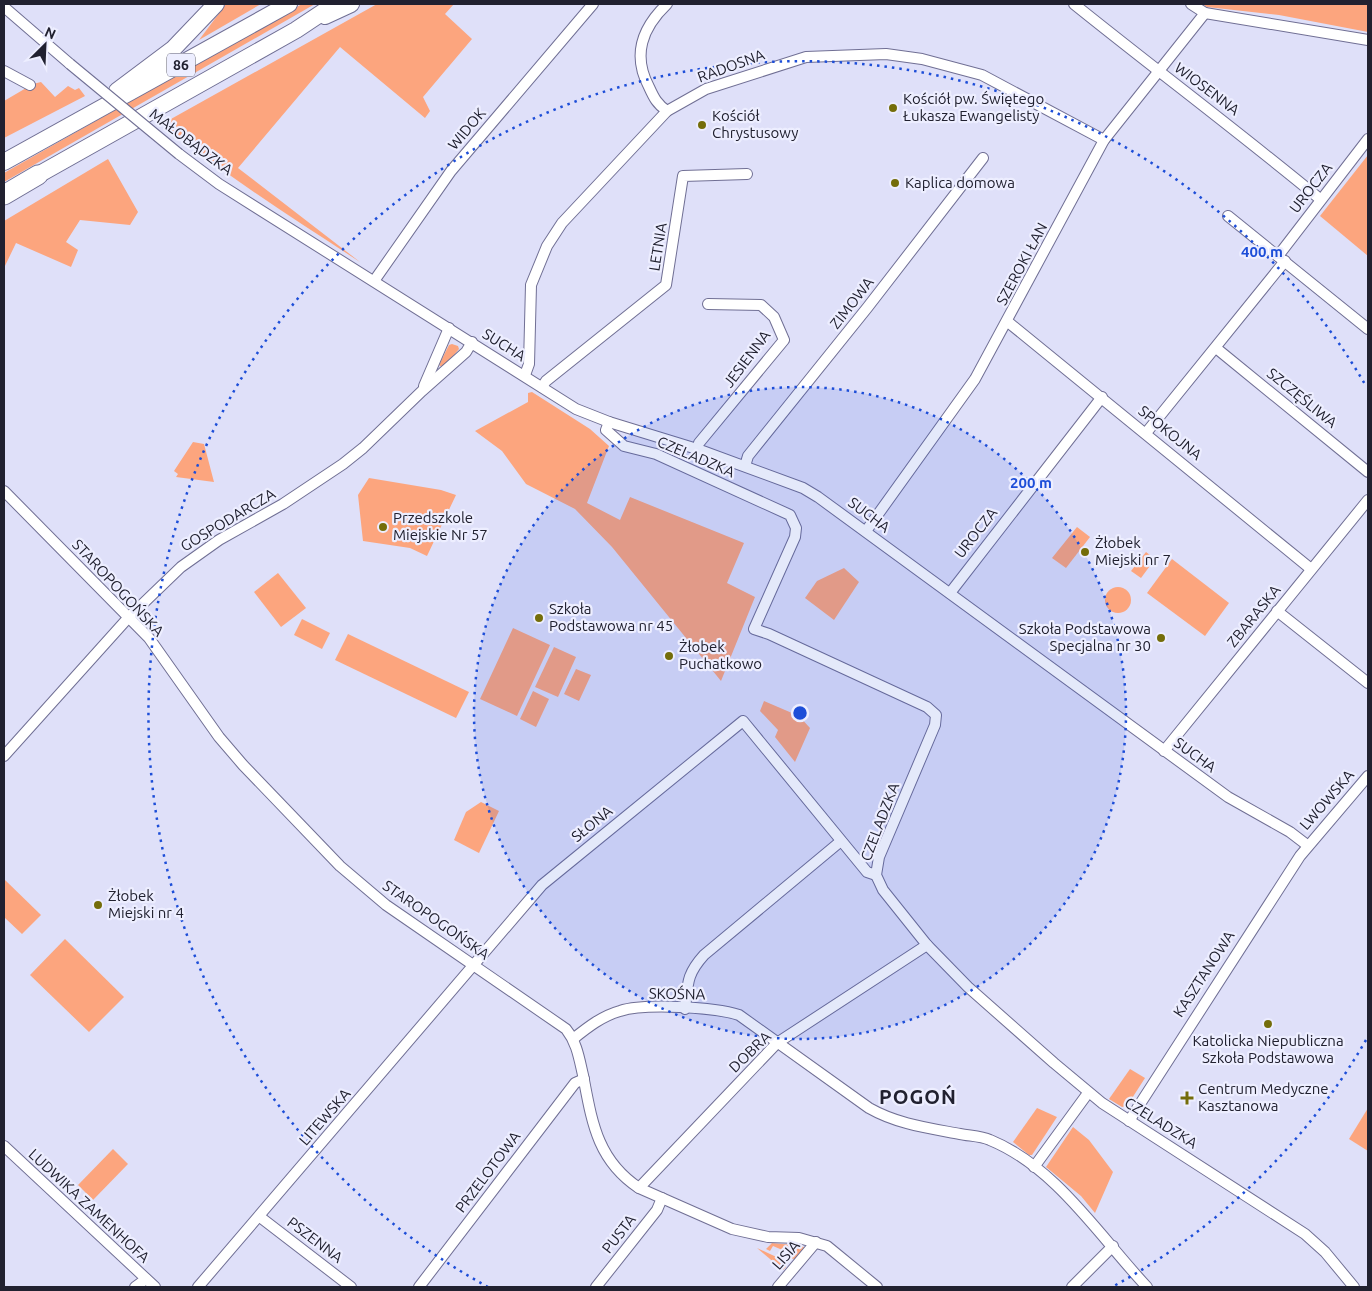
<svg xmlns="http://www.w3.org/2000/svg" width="1372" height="1291" font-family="Ubuntu,sans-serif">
<rect width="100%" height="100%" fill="#dfe0f9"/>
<!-- green -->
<g fill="#fca57e">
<path d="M226,4H261L199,40Z"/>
<path d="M302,4H315L4,182V173Z"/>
<path d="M377,4H454L445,14L472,39L423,97L430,111L425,118L340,47L238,168L360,262C292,218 225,175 162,124Z"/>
<path d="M1202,4H1368V32L1279,15L1207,7Z"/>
<path d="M41,82L55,97L68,86L75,90L79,88L85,96L4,138V101L33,84Z"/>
<path d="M1368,155V256L1320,216Z"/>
<path d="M108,159L138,212L130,225L80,220L66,242L78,250L71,267L16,243L4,268V221Z"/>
<path d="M452,344L458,346L459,349L443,368L439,365L449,345Z"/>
<path d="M532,392L590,429L609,446L587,503L620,520L630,497L744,543L727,583L755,597L721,681L612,547L575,509L526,484L502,451L475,431L528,402V393Z"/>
<path d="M193,442L204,444L214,482L176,477L178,474L174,471Z"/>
<path d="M369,478L441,490L456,495L427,556L410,548L363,541L358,495Z"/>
<path d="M1077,527L1090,537L1066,568L1052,558Z"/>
<path d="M1146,552L1155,559L1141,578L1131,571Z"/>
<path d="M1172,559L1229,603L1205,636L1147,593Z"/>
<path d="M844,568L859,582L834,620L805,598L817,581Z"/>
<path d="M278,573L306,608L281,627L254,592Z"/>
<circle cx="1118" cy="600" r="13"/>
<path d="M302,619L330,633L322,649L294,635Z"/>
<path d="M513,628L550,645L517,716L480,699Z"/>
<path d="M348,634L469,692L456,718L335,660Z"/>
<path d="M554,647L576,657L558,697L535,687Z"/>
<path d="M576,669L591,675L579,701L564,694Z"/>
<path d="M533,691L549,699L536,727L520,719Z"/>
<path d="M764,701L799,716L810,728L795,762L775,737L778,730L760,711Z"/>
<path d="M481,802L499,811L479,853L454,840L466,812Z"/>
<path d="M4,879L41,915L22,934L4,917Z"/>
<path d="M65,939L124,997L89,1032L30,975Z"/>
<path d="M1130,1069L1145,1078L1127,1106L1122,1107L1109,1099Z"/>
<path d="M1037,1108L1057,1117L1032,1155H1029L1013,1142Z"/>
<path d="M1368,1108V1151L1349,1139Z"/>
<path d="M1073,1127L1089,1140L1113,1172L1095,1213L1081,1196L1046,1167Z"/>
<path d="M113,1149L128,1164L93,1200L78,1185Z"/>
<path d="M772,1243L802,1246L805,1248L796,1259L785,1258L787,1252L773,1246L770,1251L766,1249Z"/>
<path d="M757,1248L785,1261L786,1267L783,1270Z"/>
</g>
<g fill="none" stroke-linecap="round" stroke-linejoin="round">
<defs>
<g id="minor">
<path d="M667,4C642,28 632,55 649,87C654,98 657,104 667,111"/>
<path d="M1074,4C1156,70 1239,132 1320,199"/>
<path d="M1191,4L1205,13L1368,40"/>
<path d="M4,7L70,64"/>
<path d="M4,71L30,85"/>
<path d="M179,154L219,184L576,409L609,422L697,449L803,488L818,497L1228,797L1290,832L1307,845"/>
<path d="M1228,216L1368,329"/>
<path d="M1278,256L1368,139"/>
<path d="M374,281L451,171L593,4"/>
<path d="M1008,322L1311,569"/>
<path d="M1216,348L1368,472"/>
<path d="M525,375L529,364L531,285L547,246L562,223L667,111L706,89L806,57L886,54L922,59L982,75L1104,140"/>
<path d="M424,386L449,328"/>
<path d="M542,387L546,381L666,285L683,176L747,174"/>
<path d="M609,422L606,430L624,446L656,454L790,515L796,528L795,537L754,629L769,634L927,707L936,715L935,725L879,857L876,875L883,890L927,945L968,987L1054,1063L1102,1103L1305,1234L1325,1252L1354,1287"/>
<path d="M1146,433L1285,261"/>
<path d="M697,449L699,443L784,340L774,317L761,305L708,304"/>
<path d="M745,466L748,456L867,308L983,158"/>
<path d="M4,491L149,638L219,737L243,765L340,866L386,905L566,1029C577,1043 579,1058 583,1075C592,1122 597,1160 639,1188L732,1229L768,1237L799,1238L827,1246L877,1287"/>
<path d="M866,531L975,379L1104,140L1205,13"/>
<path d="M950,593L1102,397"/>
<path d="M1277,611L1368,683"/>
<path d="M1164,751L1368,500"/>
<path d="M4,756L128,618L181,567L219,540L283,504L343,464L363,448L422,391L466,352L472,342"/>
<path d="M685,1009C688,984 686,975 704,955L841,841"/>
<path d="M573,1039C588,1027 602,1016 620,1011C645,1003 714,1007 739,1015L869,1108C897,1124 928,1128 960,1134C970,1136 981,1136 990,1140C1056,1167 1100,1237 1147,1287"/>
<path d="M1129,1121L1300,856L1368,776"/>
<path d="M4,1146L155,1287"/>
<path d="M1034,1167L1088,1093"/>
<path d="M639,1188L777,1043L927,945"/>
<path d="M260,1217L351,1287"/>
<path d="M135,1287L146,1279"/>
<path d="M198,1287L542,885L743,721L867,872L876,875"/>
<path d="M419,1287L575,1083L584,1079"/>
<path d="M596,1287L657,1210L662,1198"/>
<path d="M778,1287L816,1242"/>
<path d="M1072,1287L1113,1246"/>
</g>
<g id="primary">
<path d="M325,16L351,4"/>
<path d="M117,91L173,49L216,4"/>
<path d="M4,162L289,4"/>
<path d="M38,175L296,30L335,4"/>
</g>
<path id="motorway" d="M4,195L38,175"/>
</defs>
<!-- minor casing -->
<use href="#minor" stroke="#706f94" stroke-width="12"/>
<!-- primary casing -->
<use href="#primary" stroke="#706f94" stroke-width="18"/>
<!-- motorway casing -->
<use href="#motorway" stroke="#706f94" stroke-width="21"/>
<!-- minor -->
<use href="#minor" stroke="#fff" stroke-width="10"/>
<!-- primary -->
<use href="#primary" stroke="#fff" stroke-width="16"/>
<!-- motorway -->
<use href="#motorway" stroke="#fff" stroke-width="19"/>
<defs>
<path id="minor-bridge" d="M70,64L179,154"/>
</defs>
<!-- minor-bridge casing -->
<use href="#minor-bridge" stroke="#706f94" stroke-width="12" stroke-linecap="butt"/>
<!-- minor-bridge -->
<use href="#minor-bridge" stroke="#fff" stroke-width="10"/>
</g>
<!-- distance rings -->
<circle cx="800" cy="713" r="326" fill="#1d4ed8" fill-opacity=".12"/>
<g fill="none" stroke="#1d4ed8" stroke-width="2.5" stroke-dasharray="2.5 5">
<circle cx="800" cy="713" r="326"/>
<path d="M1366 1040A653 653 0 0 1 1112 1287M488 1287A653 653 0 1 1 1366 386"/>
</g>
<!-- markers -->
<g fill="#746d0a" stroke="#edeeff" stroke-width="2">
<circle cx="893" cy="108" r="5"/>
<circle cx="702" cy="125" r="5"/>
<circle cx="895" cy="183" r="5"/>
<circle cx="383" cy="527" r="5"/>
<circle cx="1085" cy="552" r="5"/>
<circle cx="539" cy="618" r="5"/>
<circle cx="1161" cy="638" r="5"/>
<circle cx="669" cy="656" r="5"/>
<circle cx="98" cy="905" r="5"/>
<circle cx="1268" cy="1024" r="5"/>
<path d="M1184.5 1090.5h5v5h5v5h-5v5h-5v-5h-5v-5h5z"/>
</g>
<g text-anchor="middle" stroke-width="4.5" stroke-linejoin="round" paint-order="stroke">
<!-- shield labels -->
<rect fill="#edeeff" stroke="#5e5e6e" stroke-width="1" x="167" y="53.5" width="28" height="23" rx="4"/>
<g font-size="14" font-weight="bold" fill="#212130">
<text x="181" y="70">86</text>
</g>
<!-- street labels -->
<g font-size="15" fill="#212130" stroke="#edeeff">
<text transform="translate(731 66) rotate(-20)" y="5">RADOSNA</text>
<text transform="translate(1207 89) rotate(37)" y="5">WIOSENNA</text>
<text transform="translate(467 129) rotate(-50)" y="5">WIDOK</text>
<text transform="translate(191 142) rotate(37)" y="5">MAŁOBĄDZKA</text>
<text transform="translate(1311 188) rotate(-52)" y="5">UROCZA</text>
<text transform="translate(658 247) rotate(-81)" y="5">LETNIA</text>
<text transform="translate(1022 264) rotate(-62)" y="5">SZEROKI ŁAN</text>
<text transform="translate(852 303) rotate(-52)" y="5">ZIMOWA</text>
<text transform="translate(504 345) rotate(32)" y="5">SUCHA</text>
<text transform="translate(747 359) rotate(-53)" y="5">JESIENNA</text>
<text transform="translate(1302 398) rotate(39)" y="5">SZCZĘŚLIWA</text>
<text transform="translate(1170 433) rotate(39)" y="5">SPOKOJNA</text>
<text transform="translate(696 457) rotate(23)" y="5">CZELADZKA</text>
<text transform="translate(869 515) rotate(37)" y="5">SUCHA</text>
<text transform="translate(228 520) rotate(-31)" y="5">GOSPODARCZA</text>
<text transform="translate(976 533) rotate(-52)" y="5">UROCZA</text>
<text transform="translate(118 588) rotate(47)" y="5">STAROPOGOŃSKA</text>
<text transform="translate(1254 616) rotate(-51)" y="5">ZBARASKA</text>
<text transform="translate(1195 755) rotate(36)" y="5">SUCHA</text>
<text transform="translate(1327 800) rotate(-49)" y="5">LWOWSKA</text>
<text transform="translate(880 822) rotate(-69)" y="5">CZELADZKA</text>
<text transform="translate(592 824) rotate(-39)" y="5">SŁONA</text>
<text transform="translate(436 920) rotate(35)" y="5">STAROPOGOŃSKA</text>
<text transform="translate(1204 974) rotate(-57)" y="5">KASZTANOWA</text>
<text transform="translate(677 994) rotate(1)" y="5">SKOŚNA</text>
<text transform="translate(750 1052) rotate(-44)" y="5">DOBRA</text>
<text transform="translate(325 1117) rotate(-49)" y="5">LITEWSKA</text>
<text transform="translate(1161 1123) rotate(32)" y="5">CZELADZKA</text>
<text transform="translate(488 1172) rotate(-53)" y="5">PRZELOTOWA</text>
<text transform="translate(89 1206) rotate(43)" y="5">LUDWIKA ZAMENHOFA</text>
<text transform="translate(619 1234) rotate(-52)" y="5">PUSTA</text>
<text transform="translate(315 1240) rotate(37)" y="5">PSZENNA</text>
<text transform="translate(786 1255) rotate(-49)" y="5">LISIA</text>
</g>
<!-- poi labels -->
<g font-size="15" fill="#212130" stroke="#edeeff" text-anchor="start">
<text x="903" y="104">Kościół pw. Świętego<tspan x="903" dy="17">Łukasza Ewangelisty</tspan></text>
<text x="712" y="121">Kościół<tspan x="712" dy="17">Chrystusowy</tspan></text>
<text x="905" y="188">Kaplica domowa</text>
<text x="393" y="523">Przedszkole<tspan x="393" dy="17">Miejskie Nr 57</tspan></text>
<text x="1095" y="548">Żłobek<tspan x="1095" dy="17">Miejski nr 7</tspan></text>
<text x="549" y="614">Szkoła<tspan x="549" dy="17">Podstawowa nr 45</tspan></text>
<text x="1151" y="634" text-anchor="end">Szkoła Podstawowa<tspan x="1151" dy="17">Specjalna nr 30</tspan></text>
<text x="679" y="652">Żłobek<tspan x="679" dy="17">Puchatkowo</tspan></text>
<text x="108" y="901">Żłobek<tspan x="108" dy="17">Miejski nr 4</tspan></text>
<text x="1268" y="1046" text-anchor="middle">Katolicka Niepubliczna<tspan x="1268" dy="17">Szkoła Podstawowa</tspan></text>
<text x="1198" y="1094">Centrum Medyczne<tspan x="1198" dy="17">Kasztanowa</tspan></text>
</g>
<!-- district labels -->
<g font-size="20" font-weight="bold" letter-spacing="1" fill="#212130" stroke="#edeeff">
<text x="918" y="1104">POGOŃ</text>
</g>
</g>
<circle cx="800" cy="713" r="8" fill="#1d4ed8" stroke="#edeeff" stroke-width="2.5"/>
<g font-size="15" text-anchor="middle" font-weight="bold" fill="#1d4ed8" stroke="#edeeff" stroke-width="4.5" stroke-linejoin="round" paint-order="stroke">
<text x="1262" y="257">400 m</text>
<text x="1031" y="488">200 m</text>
</g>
<!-- border -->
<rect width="1372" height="1291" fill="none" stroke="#212130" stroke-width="10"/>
<!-- north arrow -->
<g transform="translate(45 45) rotate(24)" stroke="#edeeff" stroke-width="4" paint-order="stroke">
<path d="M0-4L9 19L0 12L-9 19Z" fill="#212130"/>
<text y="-8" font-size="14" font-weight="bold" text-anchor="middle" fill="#212130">N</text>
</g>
</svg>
